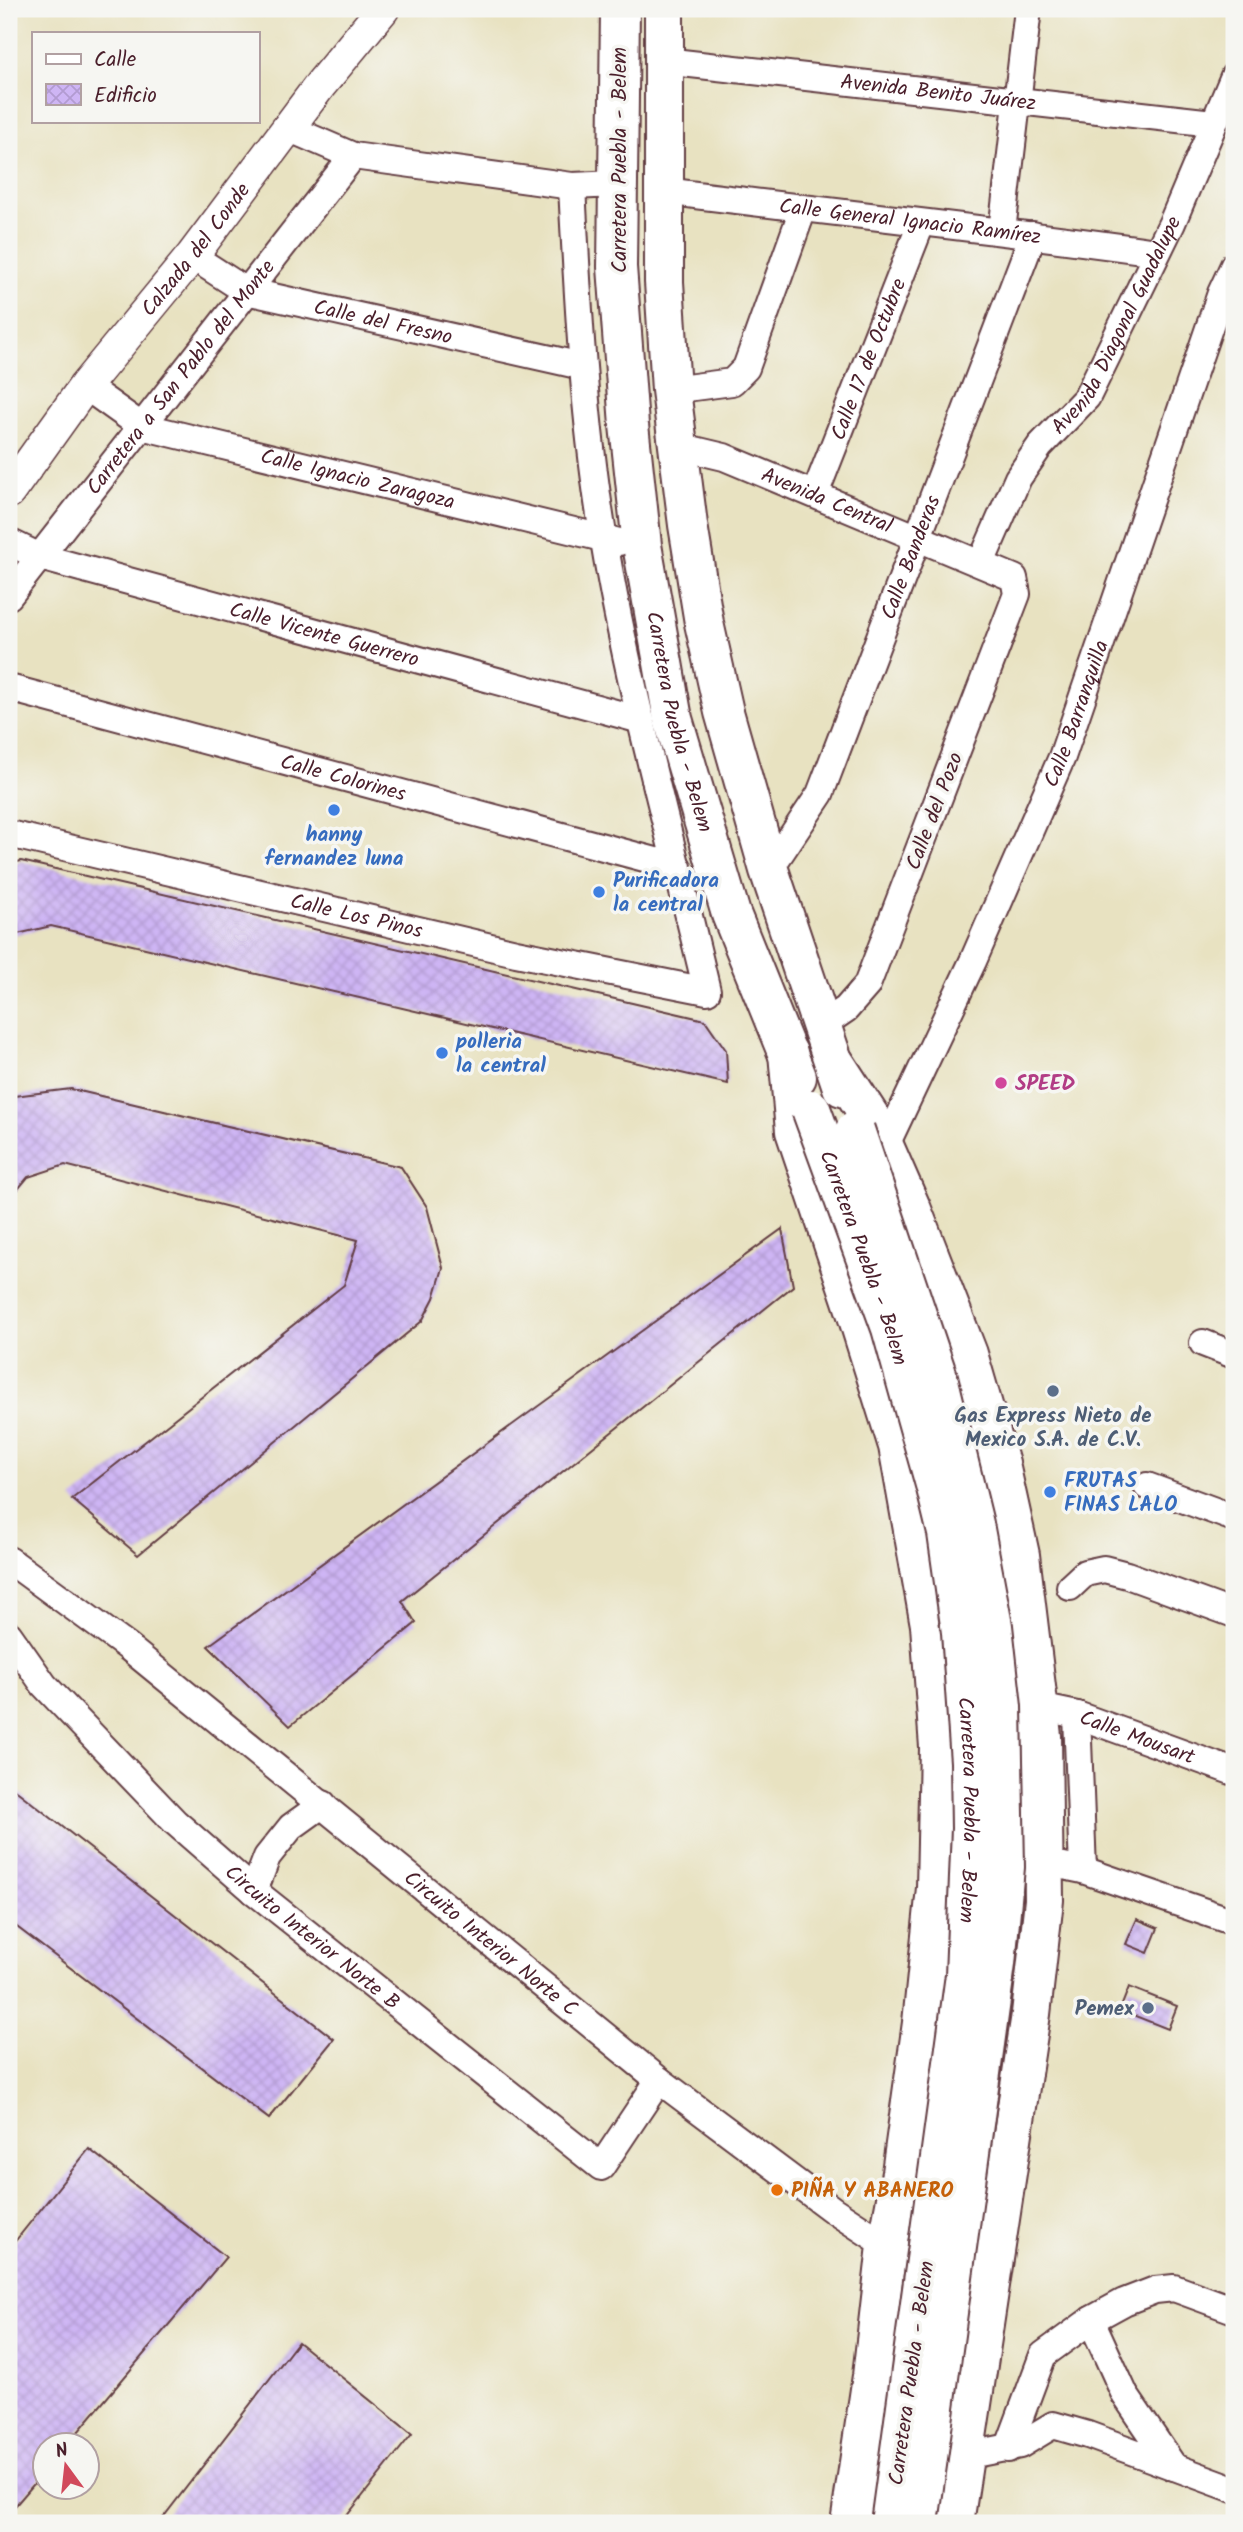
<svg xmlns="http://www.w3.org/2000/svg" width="1243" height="2532" font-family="Kalam,sans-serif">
<defs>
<pattern id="building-cross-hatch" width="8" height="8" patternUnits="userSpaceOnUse" patternTransform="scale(1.75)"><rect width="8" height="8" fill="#ceb5f4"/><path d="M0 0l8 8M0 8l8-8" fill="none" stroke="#b29bd1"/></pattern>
</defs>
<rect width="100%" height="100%" fill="#f6f6f2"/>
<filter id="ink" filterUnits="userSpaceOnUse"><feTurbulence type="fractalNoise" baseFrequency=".0143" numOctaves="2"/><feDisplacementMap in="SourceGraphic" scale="14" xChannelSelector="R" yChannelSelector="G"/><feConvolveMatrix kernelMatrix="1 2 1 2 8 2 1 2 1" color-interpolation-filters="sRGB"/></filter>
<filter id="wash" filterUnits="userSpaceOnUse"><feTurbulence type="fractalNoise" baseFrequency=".00686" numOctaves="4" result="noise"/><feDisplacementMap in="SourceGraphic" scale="28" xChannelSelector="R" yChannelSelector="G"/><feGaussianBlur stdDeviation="1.57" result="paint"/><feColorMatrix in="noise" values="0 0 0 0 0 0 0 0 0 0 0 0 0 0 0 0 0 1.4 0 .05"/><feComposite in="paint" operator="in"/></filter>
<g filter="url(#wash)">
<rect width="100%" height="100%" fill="#e8e2c1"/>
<g id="blocks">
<!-- building -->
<g fill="url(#building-cross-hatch)">
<path d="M21,861L705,1020L726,1050L728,1084L51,926L9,936V864Z"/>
<path d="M71,1089L401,1167L427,1207L443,1268L434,1298L422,1321L138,1555L72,1499L344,1285L358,1240L65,1165L28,1177L9,1200V1099L14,1096Z"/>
<path d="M782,1229L793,1286L402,1601L416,1623L290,1726L208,1646Z"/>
<path d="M9,1785L334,2039L269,2119L9,1921Z"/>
<path d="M1137,1919L1158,1928L1148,1953L1126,1944Z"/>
<path d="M1129,1987L1177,2006L1168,2029L1120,2010Z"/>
<path d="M89,2149L226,2257L67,2445H46V2470L9,2513V2249Z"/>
<path d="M298,2342L412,2434L341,2523H159Z"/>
</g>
</g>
</g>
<g filter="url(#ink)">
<use href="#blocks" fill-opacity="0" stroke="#623c42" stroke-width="2"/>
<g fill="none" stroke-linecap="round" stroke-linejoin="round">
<defs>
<g id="minor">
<path id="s1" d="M664,61L1213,123"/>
<path d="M288,128L353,156L572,186"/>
<path id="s2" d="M664,191C828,212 992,229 1156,252"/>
<path d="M1002,231L1028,9"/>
<path id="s3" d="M192,256L246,291L582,366"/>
<path id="s4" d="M85,386L141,426L619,542"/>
<path d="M671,390L732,382L746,368L803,209"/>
<path id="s5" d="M678,446L724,457L1014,578L1017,594L867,985L846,1009L821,1026"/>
<path id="s6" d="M815,494L921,224"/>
<path id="s7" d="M9,542L40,557L641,720"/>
<path id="s8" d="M981,563L1018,478L1040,446L1087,397L1172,223L1234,76"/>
<path id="s9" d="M9,596L353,156"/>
<path id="s10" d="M9,688L678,867"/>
<path id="s11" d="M9,834L516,953L707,991C672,841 629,692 604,540C584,423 578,305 572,186L617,184"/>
<path id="s12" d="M769,870L820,794L1033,235"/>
<path id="s13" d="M885,1147L973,961L1062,757L1221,293L1234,265"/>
<path d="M1203,1343L1234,1355"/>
<path d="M1147,1486L1234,1518"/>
<path id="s14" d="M9,1560L128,1647L659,2080L833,2210L937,2278"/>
<path d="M1070,1587L1085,1573L1104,1569L1127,1575L1234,1614"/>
<path id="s15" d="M9,1635L44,1685L175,1822L254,1891L601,2167L659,2080"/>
<path id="s16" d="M1039,1707L1077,1715L1234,1772"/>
<path d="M1077,1715L1083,1870"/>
<path d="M1044,1862L1083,1870L1234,1922"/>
<path d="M254,1891L267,1857L291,1827L323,1804"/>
<path d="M1091,2320L1125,2395L1174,2467"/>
<path d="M1008,2449L1043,2355L1091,2320L1124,2302L1155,2290L1174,2288L1234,2310"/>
<path d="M964,2456L1020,2445L1053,2425L1088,2435L1234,2489"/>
</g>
<g id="tertiary">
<path id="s17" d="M9,492L85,386L192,256L321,84L383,9"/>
</g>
<g id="primary">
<path id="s18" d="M620,9L617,267L629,425L642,545L673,719L731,914L797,1077"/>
<path d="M664,9V282L671,390L688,525L704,623L724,712L769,870L842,1087"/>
<path d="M788,1053L795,1131L856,1312L898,1446L930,1625L939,1747L936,1888L922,2023L901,2173L887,2246L872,2376L850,2523"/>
<path d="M835,1063L874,1123L912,1210L968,1354L1000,1464L1020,1555L1042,1736L1044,1900L1031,2014L954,2523"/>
</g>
</defs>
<!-- minor casing -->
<use href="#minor" stroke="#623c42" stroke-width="30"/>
<!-- tertiary casing -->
<use href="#tertiary" stroke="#623c42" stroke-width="35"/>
<!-- primary casing -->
<use href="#primary" stroke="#623c42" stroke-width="42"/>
<!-- minor -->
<use href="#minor" stroke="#fff" stroke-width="26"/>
<!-- tertiary -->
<use href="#tertiary" stroke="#fff" stroke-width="32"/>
<!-- primary -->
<use href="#primary" stroke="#fff" stroke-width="38"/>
<defs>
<g id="primary-bridge">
<path id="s19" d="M811,1109L891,1328L936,1488L947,1533L961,1632L970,1762L971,1828L965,1975L890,2523"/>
<path d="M855,1130L938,1377L974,1524L993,1626L1002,1707L1005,1867L996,1964L919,2523"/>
</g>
</defs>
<!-- primary-bridge casing -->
<use href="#primary-bridge" stroke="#623c42" stroke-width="42" stroke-linecap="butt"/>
<!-- primary-bridge -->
<use href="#primary-bridge" stroke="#fff" stroke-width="38"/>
</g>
</g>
<!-- markers -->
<g fill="#3f7fe0" stroke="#f6f6f2" stroke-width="2.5">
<circle cx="334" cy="810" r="7"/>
<circle cx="599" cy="892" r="7"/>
<circle cx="442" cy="1053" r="7"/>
<circle cx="1050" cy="1492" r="7"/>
</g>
<circle fill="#d1479c" stroke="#f6f6f2" stroke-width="2.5" cx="1001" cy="1083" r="7"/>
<g fill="#5c6f8a" stroke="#f6f6f2" stroke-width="2.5">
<circle cx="1053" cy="1391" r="7"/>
<circle cx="1148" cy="2008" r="7"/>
</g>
<circle fill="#e8710a" stroke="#f6f6f2" stroke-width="2.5" cx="777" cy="2190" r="7"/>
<g text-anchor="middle" stroke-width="7" stroke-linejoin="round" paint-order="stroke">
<!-- street labels -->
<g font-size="21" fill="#4a1f2b" stroke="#f6f6f2">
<text dy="7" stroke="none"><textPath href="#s1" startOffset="276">Avenida Benito Juárez</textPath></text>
<text transform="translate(619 160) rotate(-90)" y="7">Carretera Puebla - Belem</text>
<text dy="7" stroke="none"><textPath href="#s2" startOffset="248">Calle General Ignacio Ramírez</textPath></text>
<text dy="7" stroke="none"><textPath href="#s17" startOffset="306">Calzada del Conde</textPath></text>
<text dy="7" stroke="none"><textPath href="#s3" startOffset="205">Calle del Fresno</textPath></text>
<text dy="7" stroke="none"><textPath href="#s8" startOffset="276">Avenida Diagonal Guadalupe</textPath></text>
<text dy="7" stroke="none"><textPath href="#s6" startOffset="145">Calle 17 de Octubre</textPath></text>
<text dy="7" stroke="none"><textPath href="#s9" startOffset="278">Carretera a San Pablo del Monte</textPath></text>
<text dy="7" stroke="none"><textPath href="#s4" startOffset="292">Calle Ignacio Zaragoza</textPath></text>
<text dy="7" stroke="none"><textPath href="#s5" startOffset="159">Avenida Central</textPath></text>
<text dy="7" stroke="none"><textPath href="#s12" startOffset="345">Calle Banderas</textPath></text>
<text dy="7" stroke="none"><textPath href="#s7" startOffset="329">Calle Vicente Guerrero</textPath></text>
<text dy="7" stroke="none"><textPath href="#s13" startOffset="474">Calle Barranquilla</textPath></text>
<text dy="7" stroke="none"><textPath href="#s18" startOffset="718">Carretera Puebla - Belem</textPath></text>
<text dy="7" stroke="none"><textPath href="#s10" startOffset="346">Calle Colorines</textPath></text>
<text transform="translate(934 811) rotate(-69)" y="7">Calle del Pozo</text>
<text dy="7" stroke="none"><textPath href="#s11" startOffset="357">Calle Los Pinos</textPath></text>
<text dy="7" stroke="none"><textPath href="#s19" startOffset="158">Carretera Puebla - Belem</textPath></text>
<text dy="7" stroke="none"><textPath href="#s16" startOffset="103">Calle Mousart</textPath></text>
<text dy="7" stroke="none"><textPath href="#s19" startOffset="724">Carretera Puebla - Belem</textPath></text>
<text dy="7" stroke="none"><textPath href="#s15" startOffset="430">Circuito Interior Norte B</textPath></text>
<text dy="7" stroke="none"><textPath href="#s14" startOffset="616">Circuito Interior Norte C</textPath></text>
<text transform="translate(911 2373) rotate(-82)" y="7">Carretera Puebla - Belem</text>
</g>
<!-- shop labels -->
<g font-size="21" font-weight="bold" fill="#366cbe" stroke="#f6f6f2" text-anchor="start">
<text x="334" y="841" text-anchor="middle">hanny<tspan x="334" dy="24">fernandez luna</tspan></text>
<text x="613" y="887">Purificadora<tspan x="613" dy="24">la central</tspan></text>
<text x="456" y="1048">polleria<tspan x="456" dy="24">la central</tspan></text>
<text x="1064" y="1487">FRUTAS<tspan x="1064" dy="24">FINAS LALO</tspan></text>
</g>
<!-- hotel labels -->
<g font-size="21" font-weight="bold" fill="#b23c85" stroke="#f6f6f2" text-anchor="start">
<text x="1015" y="1090">SPEED</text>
</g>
<!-- service labels -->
<g font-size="21" font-weight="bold" fill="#4e5e75" stroke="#f6f6f2">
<text x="1053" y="1422">Gas Express Nieto de<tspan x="1053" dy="24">Mexico S.A. de C.V.</tspan></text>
<text x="1134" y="2015" text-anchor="end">Pemex</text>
</g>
<!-- food labels -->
<g font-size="21" font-weight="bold" fill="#c56008" stroke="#f6f6f2" text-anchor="start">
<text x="791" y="2197">PIÑA Y ABANERO</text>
</g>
</g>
<!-- margin -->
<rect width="1243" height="2532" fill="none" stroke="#f6f6f2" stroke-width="35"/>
<!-- legend -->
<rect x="32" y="32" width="228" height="91" fill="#f6f6f2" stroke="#b1a0a2" stroke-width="2"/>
<rect x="46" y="54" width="35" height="10" fill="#ffffff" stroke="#b1a0a2" stroke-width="2"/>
<text x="94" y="66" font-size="21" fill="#4a1f2b">Calle</text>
<rect x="46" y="84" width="35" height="21" fill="url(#building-cross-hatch)" stroke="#b1a0a2" stroke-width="2"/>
<text x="94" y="102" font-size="21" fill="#4a1f2b">Edificio</text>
<!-- north arrow -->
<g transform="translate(66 2466) rotate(345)"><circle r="33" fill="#f6f6f2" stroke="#b1a0a2" stroke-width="2"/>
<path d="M0-5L12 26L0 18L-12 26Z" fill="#d1495b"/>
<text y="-10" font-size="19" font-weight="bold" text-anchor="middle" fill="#4a1f2b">N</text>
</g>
</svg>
